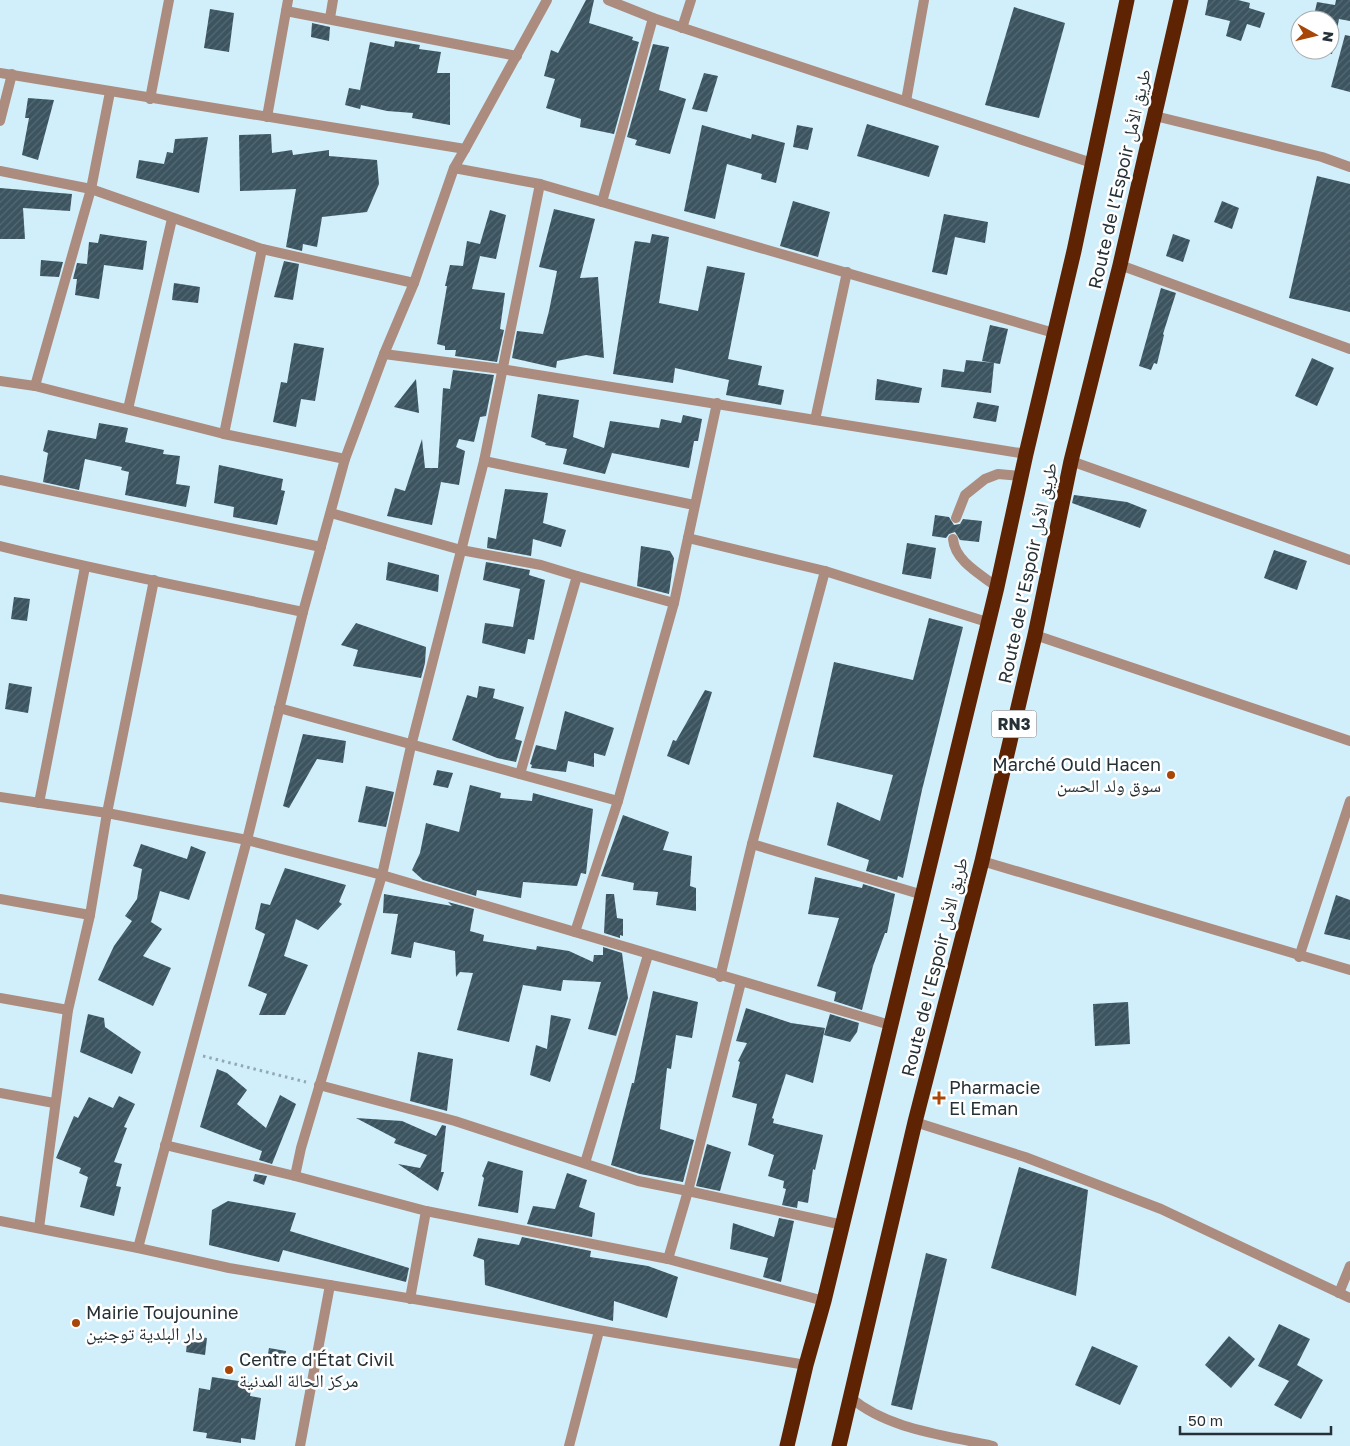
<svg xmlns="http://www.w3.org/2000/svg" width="1350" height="1446" font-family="'Golos Text','Noto Naskh Arabic',sans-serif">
<defs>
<pattern id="building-hatch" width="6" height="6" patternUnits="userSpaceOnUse" patternTransform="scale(1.25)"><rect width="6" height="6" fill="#3b545f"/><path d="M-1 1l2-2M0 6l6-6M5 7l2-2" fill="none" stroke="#556a73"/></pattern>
</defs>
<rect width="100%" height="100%" fill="#d1eefb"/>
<!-- building -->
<g fill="url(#building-hatch)">
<path d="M586,0H594L589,23L633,37L632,40L639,42L614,134L580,127L581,119L546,108L555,79L544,76L551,50L558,53Z"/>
<path d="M1208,0H1238L1250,3L1249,8L1265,13L1260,28L1247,24L1241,41L1226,36L1230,21L1205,15Z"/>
<path d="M1336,0H1350V21L1339,19L1332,54L1308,50H1330V20H1313L1317,2L1335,5Z"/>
<path d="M1014,7L1065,23L1039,118L985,105Z"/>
<path d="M210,9L234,13L229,52L204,48Z"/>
<path d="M312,23L330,27L329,41L311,37Z"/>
<path d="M1345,35L1350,36V92L1331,87Z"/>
<path d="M395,41L420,45L419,49L441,52L437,73H450V125L412,118L413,113L387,111L361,105L360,109L345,105L349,88L360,90L370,42L394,47Z"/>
<path d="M653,44L669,47L659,90L686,99L670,154L635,145L637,140L627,137Z"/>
<path d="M704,73L718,76L707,112L692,109Z"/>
<path d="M28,98L54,100L38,160L22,155L29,118H25Z"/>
<path d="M867,124L939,146L929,177L857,156Z"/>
<path d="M702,125L751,139L752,134L785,143L776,183L761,179L762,174L727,164L715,219L684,211Z"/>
<path d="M797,125L813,128L808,150L793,147Z"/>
<path d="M271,134L272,153L292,150L293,155L329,150V156L377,160L379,184L367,212L322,217L317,247L303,244L302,251L286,247L296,189L240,191L239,135Z"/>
<path d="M208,137L199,193L136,178L139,160L164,164L167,152L173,153L175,139Z"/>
<path d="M1317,176L1350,184V312L1289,298Z"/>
<path d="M0,188L72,194L70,211L23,208L25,239H0Z"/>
<path d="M793,201L830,212L818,257L780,246Z"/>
<path d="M1222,201L1239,208L1232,229L1214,222Z"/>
<path d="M554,209L595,219L580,278L598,277L604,358L586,355L557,361L556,368L512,358L517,331L543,334L549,311L557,271L539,267Z"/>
<path d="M490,210L506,215L496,259L480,256L472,289L505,293L500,329L504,330L497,362L455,356L456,350H445V346L437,344L447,286H445L450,265L463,266L467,241L480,244Z"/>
<path d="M944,214L988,222L985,243L955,237L947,275L932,272Z"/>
<path d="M100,234L147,241L143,270L104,265L99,299L75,295L77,279H73L77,263L87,264L89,242L98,243Z"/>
<path d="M652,234L669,237L659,303L698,311L707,266L745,273L728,359L762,366L758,385L784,390L781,405L726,395L729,380L675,368L673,383L613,374L634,245L635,241L650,243Z"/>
<path d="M1173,234L1190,240L1183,262L1166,256Z"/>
<path d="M41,260L63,262L59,277L40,276Z"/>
<path d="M284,261L299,264L293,300L274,297Z"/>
<path d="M174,283L200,287L198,303L172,300Z"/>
<path d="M1161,288L1176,293L1163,334L1164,335L1157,364L1154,363L1151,370L1139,366Z"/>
<path d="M990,325L1008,329L1000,364L994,363L991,393L941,387L943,369L964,372L966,360L994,363L982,361Z"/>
<path d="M294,343L324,348L315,401L301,399L296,427L273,422L281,382L287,383Z"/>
<path d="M1312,358L1334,368L1317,406L1295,396Z"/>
<path d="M453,370L494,375L486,416L480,417L474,442L459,439L456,447L465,451L459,485L441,482L432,525L387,516L395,488L405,491L422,439L425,468H438L443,388L450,389Z"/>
<path d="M416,379L419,413L394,407Z"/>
<path d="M877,379L922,388L919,403L875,400Z"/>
<path d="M538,394L579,400L573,437L604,448L610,421L659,428L661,419L681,423L683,415L702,419L698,441H694L689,468L612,453L605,474L563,464L567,449L545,445L546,443L531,437Z"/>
<path d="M977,402L999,406L996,422L973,418Z"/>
<path d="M99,423L128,428L125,442L164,450L163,454L180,456L176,484L190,486L186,507L125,495L129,472L121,470L122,467L85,459L79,490L43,482L48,453L43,451L48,430L96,439Z"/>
<path d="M219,465L283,479L281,490L285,491L277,525L233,517L234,507L214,503Z"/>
<path d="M505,489L548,493L543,523L566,530L561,547L533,539L531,556L487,548L488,537L496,539Z"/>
<path d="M1074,495L1127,502L1147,510L1140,528L1072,503Z"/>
<path d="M935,515L949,517L954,525L960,524L963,519L982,521L979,542L960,540L955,532L949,534L946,538L932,536Z"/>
<path d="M907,543L936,548L931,579L902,574Z"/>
<path d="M641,546L670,551L674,558L669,594L637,586Z"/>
<path d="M1274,550L1307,561L1297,590L1264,578Z"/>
<path d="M388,562L439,575L438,592L386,580Z"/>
<path d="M486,562L530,570L529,575L545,580L534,640L528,639L525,654L482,643L485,623L513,627L520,589L483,580Z"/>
<path d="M14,597L30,599L27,621L11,619Z"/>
<path d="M929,618L963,627L922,790L903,878L898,876L897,880L866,871L869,860L827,845L837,802L880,821L893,775L813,757L834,662L913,680Z"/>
<path d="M356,623L426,647L425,663L421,678L353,666L358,650L341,645Z"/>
<path d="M9,683L32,687L28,713L5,709Z"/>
<path d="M479,686L495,689L493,698L524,707L515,739L522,741L516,762L497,758L452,740L467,695L477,698Z"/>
<path d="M705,690L712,692L689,765L667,756L673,740L676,741Z"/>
<path d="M565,711L614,728L605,756L594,753V767L568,761L566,772L531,768L532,765L530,764L536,745L556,750Z"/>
<path d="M303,734L346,741L343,763L317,759L289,808L283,806Z"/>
<path d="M437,770L453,773L448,788L433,785Z"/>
<path d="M470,785L501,793L500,798L532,801L533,793L593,809L586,874L581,873L577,886L523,882L521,898L477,890L476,896L423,880L412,870L420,853L426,823L459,832Z"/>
<path d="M366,786L394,792L386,827L358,822Z"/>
<path d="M623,815L669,832L663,850L692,856L690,886L696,888V911L656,905L658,892L633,890L634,883L601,876Z"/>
<path d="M141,844L187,859L191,846L206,852L189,900L160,891L151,922L162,929L143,956L171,968L153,1006L98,980L114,946L132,921L125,916L137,899L142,869L133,866Z"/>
<path d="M285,868L346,885L339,902L342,904L318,930L296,919L284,956L308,965L285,1015H259L267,994L248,986L265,934L255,929L261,903L270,905Z"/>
<path d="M815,877L862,888L863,884L895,894L887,933H885L873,966L862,1010L834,1001L836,992L817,986L839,918L808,914Z"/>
<path d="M384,894L452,906L448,902L474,909L470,931L484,935L483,941L536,950L537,946L569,951L593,962L594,955H603V947L622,953L628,998L616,1036L588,1029L601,982L563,980L561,991L523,985L509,1042L457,1030L473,973L460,972L456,977L455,951L414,942L411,958L391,954L398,914L383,913Z"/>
<path d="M606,894H614L617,918L623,919V936L620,935V938L604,933Z"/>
<path d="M1336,895L1350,900V940L1324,934Z"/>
<path d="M653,991L698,1002L692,1038L676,1035L671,1069L667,1068L660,1129L694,1140L683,1182L640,1174L611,1165L632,1083H634Z"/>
<path d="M1128,1002L1130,1044L1095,1046L1093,1004Z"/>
<path d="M746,1008L791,1023L825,1028L813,1083L786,1074L772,1118L774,1119L773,1123L823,1135L815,1170L813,1169L808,1203L798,1201L797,1208L782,1205L786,1189L783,1188L784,1181L768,1176L774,1155L748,1145L757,1104L732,1097L740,1062L738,1061L747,1043L736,1041Z"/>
<path d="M88,1014L104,1018L105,1027L141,1052L132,1074L80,1052Z"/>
<path d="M830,1014L859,1023L857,1032L850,1042L824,1035Z"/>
<path d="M551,1015L571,1019L550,1082L530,1075L536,1045L547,1049Z"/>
<path d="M418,1052L453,1059L447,1111L410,1101Z"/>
<path d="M217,1069L227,1073L247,1090L237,1104L266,1128L280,1095L296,1104L272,1164L259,1160L262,1151L200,1127Z"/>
<path d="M119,1096L135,1104L124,1127L127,1128L114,1162L122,1164L116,1186L121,1187L114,1216L80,1207L88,1177L79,1173L81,1168L56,1158L74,1116L78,1118L89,1097L113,1108Z"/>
<path d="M356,1118L402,1121L436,1136L442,1125L446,1126L441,1172H444L438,1191L398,1164L420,1168L427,1155L394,1143L396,1139Z"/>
<path d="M707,1144L731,1152L720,1191L696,1186Z"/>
<path d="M488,1161L523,1171L518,1213L478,1206L484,1178L482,1176Z"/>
<path d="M1019,1167L1088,1190L1076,1296L991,1268Z"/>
<path d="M567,1173L587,1180L579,1207L595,1213L592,1237L527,1224L533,1206L555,1209Z"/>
<path d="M255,1174L267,1176L264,1185L253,1181Z"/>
<path d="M228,1201L296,1213L290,1231L409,1268L406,1282L283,1250L279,1262L209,1245L212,1210Z"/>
<path d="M779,1218L794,1221L781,1282L763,1277L768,1258L730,1249L733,1223L774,1237Z"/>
<path d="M522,1237L591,1251L590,1257L648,1266L678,1277L667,1318L614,1301L613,1321L485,1285L484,1260L473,1256L478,1238L519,1245Z"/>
<path d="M926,1253L947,1259L912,1410L891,1405Z"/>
<path d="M1279,1324L1310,1339L1297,1365L1323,1380L1301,1419L1274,1405L1289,1381L1258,1366Z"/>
<path d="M188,1335L207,1338L205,1355L186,1352Z"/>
<path d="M1229,1336L1255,1359L1231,1388L1205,1365Z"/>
<path d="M1092,1346L1138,1366L1120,1405L1075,1385Z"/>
<path d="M269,1348L286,1351L284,1368L266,1365Z"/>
<path d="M212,1377L252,1383L250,1396L261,1398L255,1440L241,1438V1443L206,1438L207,1433L193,1431L199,1388L210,1390Z"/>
</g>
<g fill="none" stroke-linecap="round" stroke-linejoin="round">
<!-- path -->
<path stroke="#92a9b3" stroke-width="3" stroke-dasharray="2.5 4" stroke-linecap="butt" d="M203,1056L306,1082"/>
<!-- lane -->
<g stroke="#ab8c7e" stroke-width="10">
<path d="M956,518L965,495L985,479L998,474L1021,476"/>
<path d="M953,539C955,561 980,574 997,587"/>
<path d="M1299,957L1350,801"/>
<path d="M569,1446L599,1331"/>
</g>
<!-- street -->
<g stroke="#ab8c7e" stroke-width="10">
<path d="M608,0L653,18L1092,163"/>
<path d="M286,11L517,56"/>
<path d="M330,18L333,0"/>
<path d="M682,28L691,0"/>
<path d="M0,73L465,149L547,0"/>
<path d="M150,99L169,0"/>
<path d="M906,101L924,0"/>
<path d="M1155,116L1322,157L1350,167"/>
<path d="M267,117L288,0"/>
<path d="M0,121L12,74"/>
<path d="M454,168L540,184L1054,333"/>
<path d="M0,171L91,189L262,249L414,283"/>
<path d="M602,202L653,18"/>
<path d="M1120,265L1350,349"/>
<path d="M847,272L815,420L1026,454"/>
<path d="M384,354L501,369L815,420"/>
<path d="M0,381L35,386L224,434L345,459"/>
<path d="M35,386L91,189L110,92"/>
<path d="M128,409L172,219"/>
<path d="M224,434L262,249"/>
<path d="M484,461L694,505"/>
<path d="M1071,461L1350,560"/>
<path d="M0,480L321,547"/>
<path d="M331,513L461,550L541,565L577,576"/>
<path d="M688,538L825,571L987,622"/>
<path d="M0,546C100,571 202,590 303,612"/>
<path d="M1035,635L1350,741"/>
<path d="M279,708L618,801"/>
<path d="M520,774L577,576L674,603"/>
<path d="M0,797L107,813L247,840L382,875L890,1025"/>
<path d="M39,803L85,567"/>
<path d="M752,844L923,895"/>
<path d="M982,861L1350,970"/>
<path d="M0,899L90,915"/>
<path d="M575,932L618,801L674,603L717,403"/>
<path d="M720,977L752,844L825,571"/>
<path d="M0,998L68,1010"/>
<path d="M319,1085L455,1121L638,1181L688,1191L741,982"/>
<path d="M0,1093L54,1103"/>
<path d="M915,1122L1025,1157L1161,1209L1350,1298"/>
<path d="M165,1145L295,1176"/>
<path d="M585,1163L648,955"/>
<path d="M426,1211L668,1259L824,1301"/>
<path d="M0,1221L138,1248L229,1268L806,1365"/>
<path d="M39,1228L68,1010L90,915L107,813L154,580"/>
<path d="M138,1248L247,840L303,612L345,459L384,354L414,283L454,168L465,149"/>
<path d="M668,1259L688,1191L843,1225"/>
<path d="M1339,1293L1350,1266"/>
<path d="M410,1299L426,1211L295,1176L301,1148L382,875L411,746L484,461L540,184"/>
<path d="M851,1398C889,1430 946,1435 993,1446"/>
<path d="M300,1446L330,1285"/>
</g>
<!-- highway -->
<g stroke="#5d2302" stroke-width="15">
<path d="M787,1446L806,1365L824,1301L997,587L1026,454L1074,251L1127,0"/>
<path d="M839,1446L915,1122L982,861L1035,635L1071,461L1120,265L1181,0"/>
</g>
</g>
<!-- markers -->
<g fill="#a84607" stroke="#fff" stroke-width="2">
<circle cx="1171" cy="775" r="5"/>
<path d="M936.5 1090.5h5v5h5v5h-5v5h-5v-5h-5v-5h5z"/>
<circle cx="76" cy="1323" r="5"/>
<circle cx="229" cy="1370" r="5"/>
</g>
<g text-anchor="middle" stroke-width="5" stroke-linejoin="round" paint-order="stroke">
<!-- shield labels -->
<rect fill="#fff" stroke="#666f72" stroke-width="1" x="991.5" y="710.5" width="45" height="27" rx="4"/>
<g font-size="16" font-weight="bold" fill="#253136">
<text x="1014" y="730">RN3</text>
</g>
<!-- street labels -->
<g font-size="18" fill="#253136" stroke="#fff">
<text transform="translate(1120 179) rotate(-77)" y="6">Route de l’Espoir طريق الأمل</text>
<text transform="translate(1028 573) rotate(-78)" y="6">Route de l’Espoir طريق الأمل</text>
<text transform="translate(935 967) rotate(-76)" y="6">Route de l’Espoir طريق الأمل</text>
</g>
<!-- poi labels -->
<g font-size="18" fill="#253136" stroke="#fff" text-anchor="start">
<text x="1161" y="771" text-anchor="end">Marché Ould Hacen<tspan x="1161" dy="21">سوق ولد الحسن</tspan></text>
<text x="949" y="1094">Pharmacie<tspan x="949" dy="21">El Eman</tspan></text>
<text x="86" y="1319">Mairie Toujounine<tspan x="86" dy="21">دار البلدية توجنين</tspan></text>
<text x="239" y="1366">Centre d'État Civil<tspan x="239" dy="21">مركز الحالة المدنية</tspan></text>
</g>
</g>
<!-- north arrow -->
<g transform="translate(1315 35) rotate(98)"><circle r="24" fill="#ffffff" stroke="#a8adaf"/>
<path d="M0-4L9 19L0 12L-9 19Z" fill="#a84607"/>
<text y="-8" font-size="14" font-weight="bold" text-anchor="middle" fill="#253136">N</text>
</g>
<!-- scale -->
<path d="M1180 1426v8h151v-8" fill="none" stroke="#253136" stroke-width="2.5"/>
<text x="1188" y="1426" font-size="15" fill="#253136" stroke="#ffffff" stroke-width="4" paint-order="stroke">50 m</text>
</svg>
